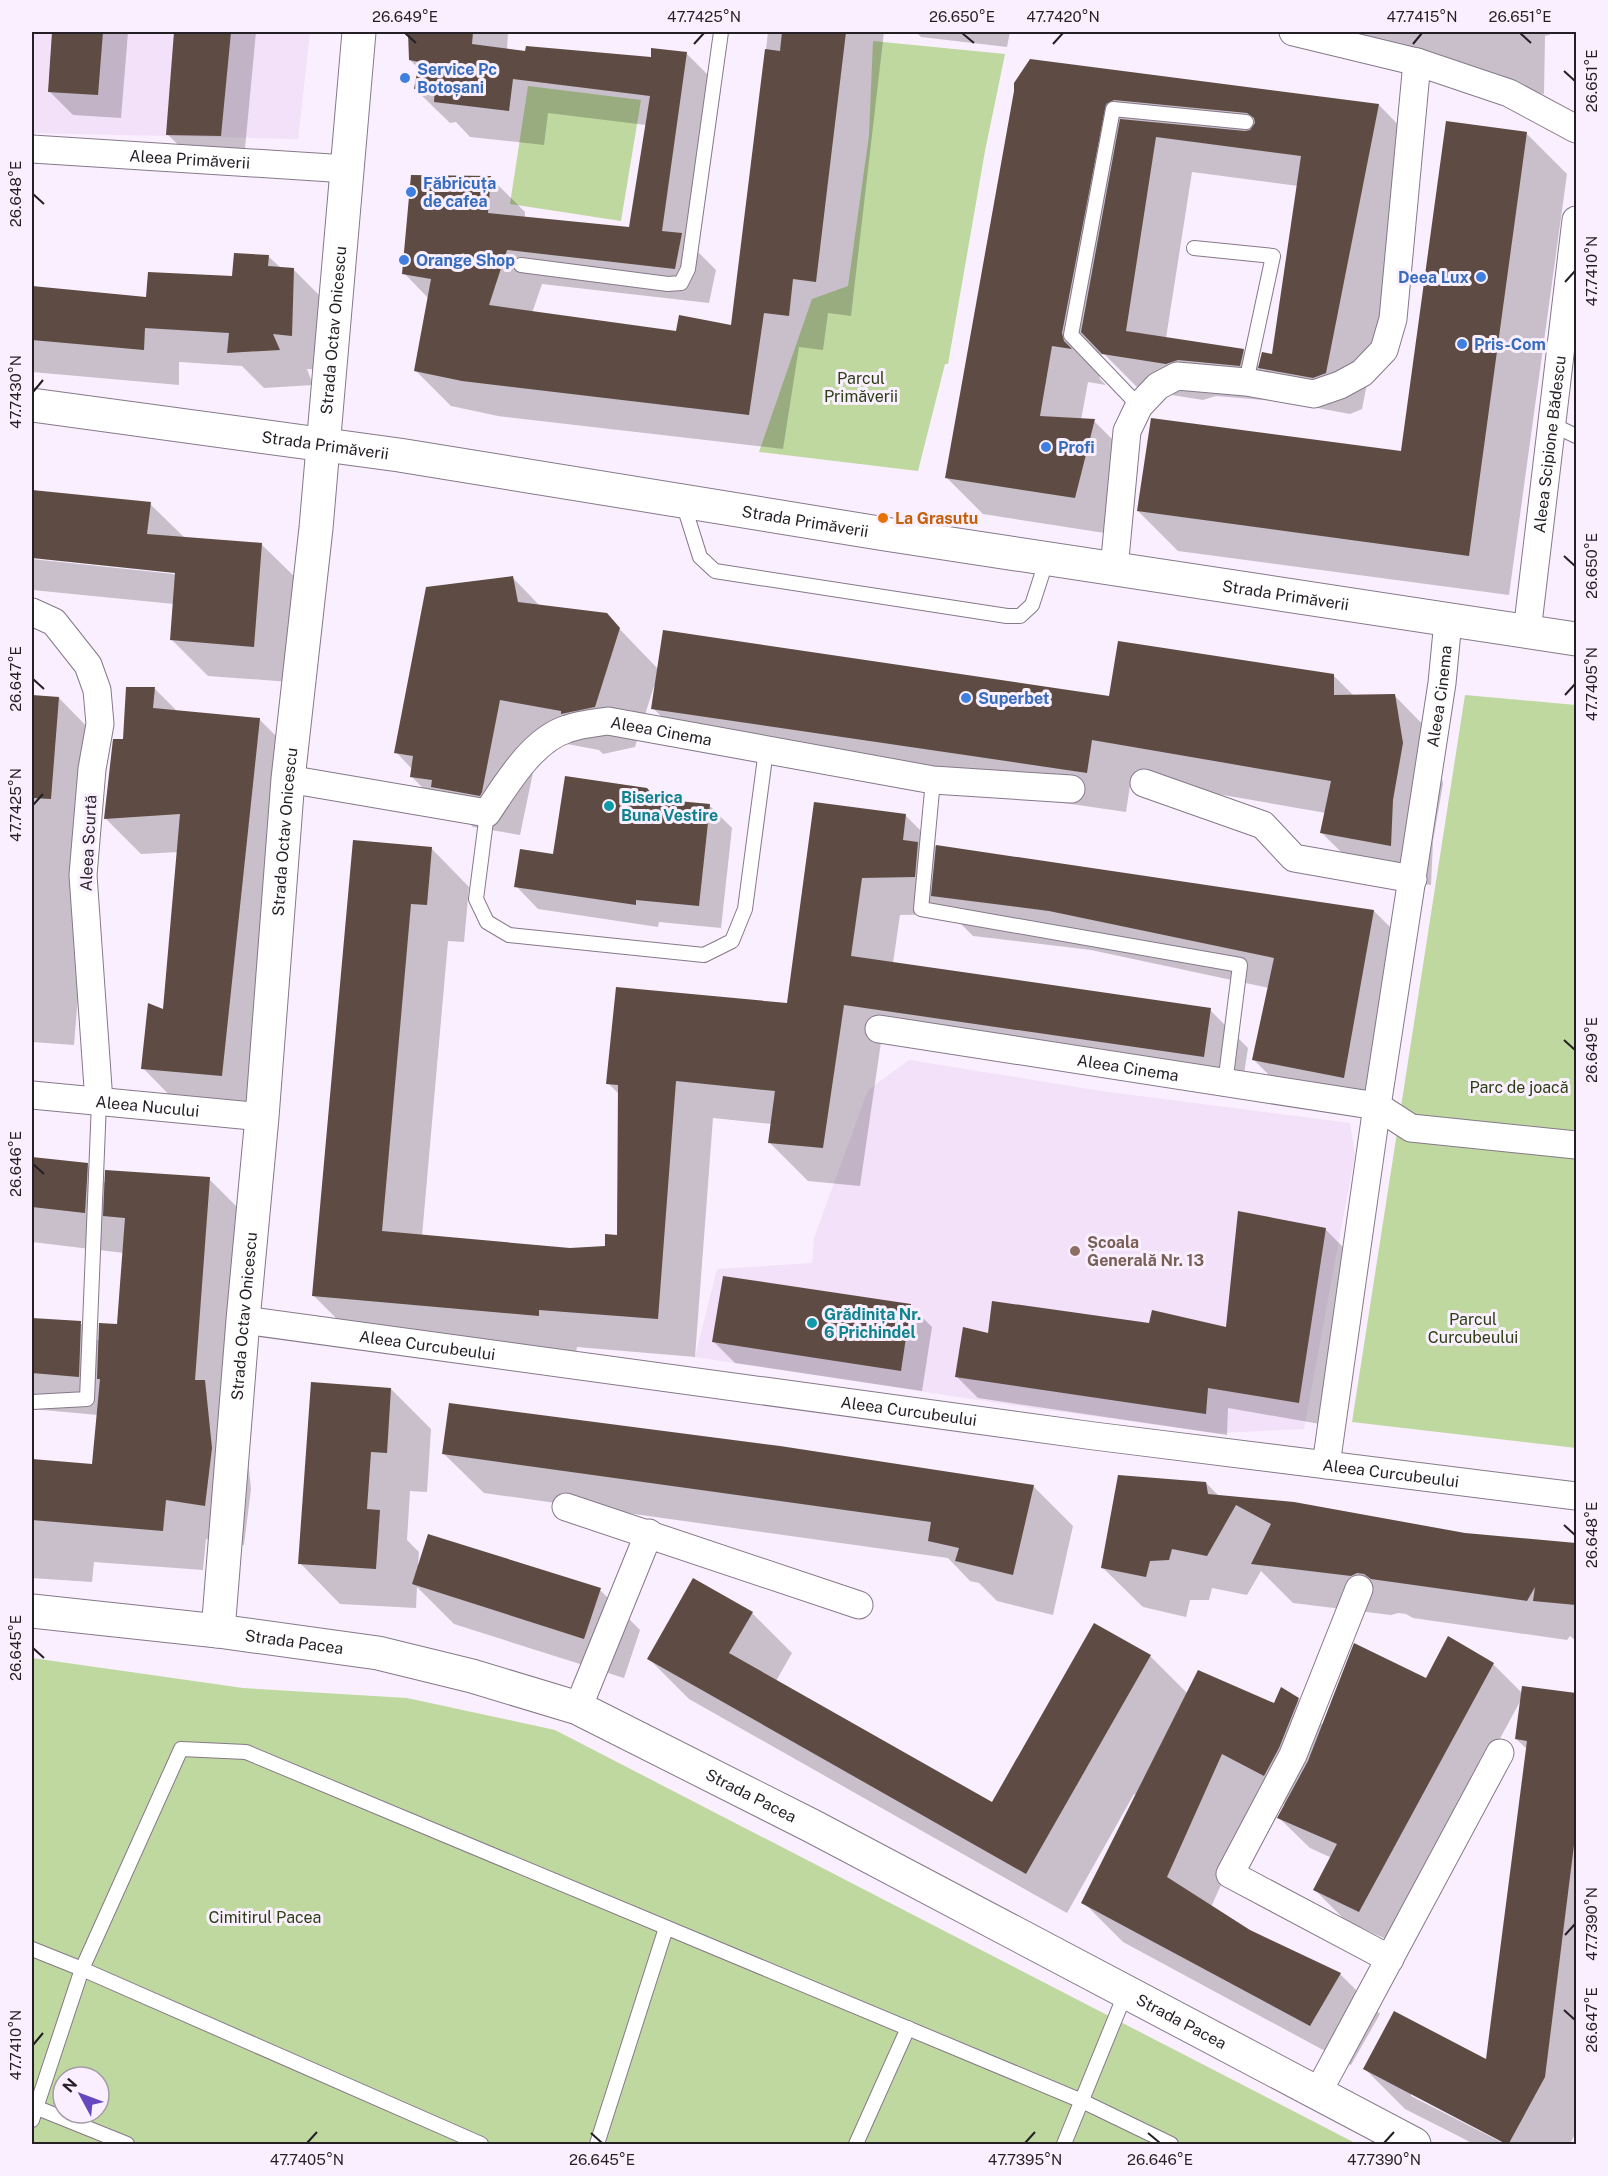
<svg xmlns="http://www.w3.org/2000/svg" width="1608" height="2176" font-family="'Public Sans',sans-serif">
<rect width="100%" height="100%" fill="#faeffe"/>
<!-- built -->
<g fill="#f3e0f9">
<path d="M32,32H310L298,139L32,133Z"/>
<path d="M909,1060L1101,1091L1350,1123L1355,1154L1304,1429L1218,1433L1032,1408L695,1357L717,1269L812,1263L814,1238L868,1090Z"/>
</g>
<!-- green -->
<g fill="#bfd8a0" fill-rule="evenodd">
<path d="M873,41L1005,54L985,151L948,364H945L918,471L759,452L812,299L848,286L869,135Z"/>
<path d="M528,86L641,100L621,221L510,204Z"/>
<path d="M1465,695L1576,705V1448L1352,1422Z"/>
<path d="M32,1658L243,1688L407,1698L555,1730L1357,2144H32ZM63,2077H99V2113H63Z"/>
</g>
<!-- shadow -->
<g fill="#0003" fill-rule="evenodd">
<path d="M54,32H128L121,118L73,115L49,91Z"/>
<path d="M176,32H256L244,159L191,157L167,134Z"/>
<path d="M409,32H508L507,50L653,59L687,54L721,88L698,252L716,270L709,303L542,284L532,313L677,333L733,327L768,32H884L851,316L828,313L823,350L799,347L783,449L498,416L451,406L416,371L429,299L404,273L490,177L525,212V218L630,228L646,125L548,113L544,145L470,137L456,122L450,123L415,89L419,69L410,60Z"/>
<path d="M916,32H1010L1007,47L921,37Z"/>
<path d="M1355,32H1558L1545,36L1544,94L1426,76L1373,49Z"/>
<path d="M1015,92L1379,105L1415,142L1362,409L1350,414L1296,404L1279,387L1276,401L1216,396L1203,400L1140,390L1102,352L1098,371L1100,379L1106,385L1088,382L1081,420L1094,421L1130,457L1111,534L983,514L946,477ZM1192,172L1298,186L1273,355L1260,367L1243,351L1166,338Z"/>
<path d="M1527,134L1567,174L1509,595L1178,551L1138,511L1402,453Z"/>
<path d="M269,257L281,268L293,269L328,304L327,370L307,369L313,385L264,388L242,366L179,362V385L32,372V287L148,298L234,278Z"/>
<path d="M32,492L150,504L185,538L261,544L298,580L290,682L208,676L171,639L174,604L32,590V559L183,575V572L32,556Z"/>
<path d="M513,578L541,607L606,615L658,669L1110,697L1333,675L1354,696L1394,695L1434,736L1443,784L1433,841L1431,885L1362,873L1322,833L1326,813L1131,779L1126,812L693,749L653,708L656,686H654L635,747L603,754L599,750L540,739L520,835L473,827L464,818L451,816L411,776L412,769L396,752Z"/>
<path d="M127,689H155L178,712L259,719L295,755L257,1111L178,1104L143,1068L164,1011L178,852L141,854L105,818L125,741Z"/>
<path d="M32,696L59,698L99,739L74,1045L32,1042Z"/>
<path d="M657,800L710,806L732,828L721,928L659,922L658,927L538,909L516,886Z"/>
<path d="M816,804L906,816L937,847L1374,911L1414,951L1384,1117L1294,1100L1254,1060L1269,988L1091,950L973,936L951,914L900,915L893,963L1210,1010L1248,1048L1241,1094L881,1042L860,1186L808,1181L770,1143L772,1124L713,1118L695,1357L577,1347L576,1353L351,1333L313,1295L354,842L432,849L469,887L464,942L448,941L422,1236L570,1249L606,1248L618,1236L620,1095L608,1083L789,1005Z"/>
<path d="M32,1158L87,1165L106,1184L209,1179L249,1219L244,1422L251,1489L244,1545L206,1539L203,1570L94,1562L92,1582L32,1578V1461L94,1465L98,1415L32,1409V1320L80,1323L100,1342L118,1326L124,1253L32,1242Z"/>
<path d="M1325,1229L1347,1251L1320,1424L1228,1408L1227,1435L978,1398L957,1377L1150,1325L1227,1329Z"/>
<path d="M910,1305L932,1327L922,1391L735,1363L714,1342Z"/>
<path d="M391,1389L431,1429L427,1492L410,1491L407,1540L419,1552L418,1566L600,1590L640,1630L624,1678L454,1624L417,1587L416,1608L340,1604L300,1563Z"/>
<path d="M443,1453L1033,1486L1073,1526L1053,1615L997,1601L979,1583L970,1581L948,1558L484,1493Z"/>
<path d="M1206,1483L1219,1496L1465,1534L1576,1544V1641L1570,1636L1567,1640L1413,1618L1406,1614L1398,1613L1391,1615L1293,1603L1261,1571L1247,1595L1212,1588L1209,1600H1190L1186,1617L1143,1607L1102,1567Z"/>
<path d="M752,1613L792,1653L776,1681L993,1804L1150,1656L1188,1694L1274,1705L1298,1700L1323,1725L1426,1680L1493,1664L1522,1693L1523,1687L1576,1694V2132L1570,2144H1511L1411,2092V2096L1505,2144H1474L1405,2109L1365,2069L1487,2062L1527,1749L1516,1739L1522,1698L1390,1941L1345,1920L1315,1890L1332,1858L1310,1848L1279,1818L1286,1805L1263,1793L1211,1907L1249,1931L1340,1974L1380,2014L1351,2065L1123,1942L1083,1902L1137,1795L1134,1794L1067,1913L689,1699L649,1659Z"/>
</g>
<!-- building -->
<g fill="#5e4b44">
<path d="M52,32H103L98,95L48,92Z"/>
<path d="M174,32H231L221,136L166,135Z"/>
<path d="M408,32H473L472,44L525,51L526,46L651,57V48L687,52L662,231L682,233L675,269L507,250L489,305L676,331L679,315L731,325L765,49L780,51L782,32H846L816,282L793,279L789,316L764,313L749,415L462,381L414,371L431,279L402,274L411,175L491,176L488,213L629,227L650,96L513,79L509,111L434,102L435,85L414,89L419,62L409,60Z"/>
<path d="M1030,59L1379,104L1326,373L1313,378L1258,368L1262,352L1272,354L1301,156L1156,137L1126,331L1244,349L1240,366L1178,360L1166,364L1102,354L1081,332L1120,119L1245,131L1250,130L1255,123L1254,118L1247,113L1114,100L1106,104L1062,333L1064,341L1072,349L1052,346L1040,416L1095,419L1075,498L945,478L1014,91V83Z"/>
<path d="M1446,121L1527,132L1469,556L1137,511L1151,418L1401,451Z"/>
<path d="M234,253L269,255L268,266L294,268L292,336L273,334L280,350L227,353L229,333L145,328L144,350L32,340V286L146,297L148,272L232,276Z"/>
<path d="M32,490L151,502L147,534L262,543L254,647L170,640L175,573L32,558Z"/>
<path d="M513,576L518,602L607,613L620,628L595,707L561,714V711L500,700L482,792L480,796L431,787L432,780L410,777L413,756L394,753L426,587Z"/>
<path d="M663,630L1109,696L1118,641L1334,674V695L1395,694L1403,743L1393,800L1391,846L1320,833L1331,781L1092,740L1087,773L651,709Z"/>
<path d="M126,687H155L153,708L260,718L222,1076L141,1069L148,1003L163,1009L180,814L104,819L113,739H123Z"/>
<path d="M32,695L59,697L51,799L32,798Z"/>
<path d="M565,776L647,788L656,799L710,804L699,906L636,900V905L514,887L520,849L553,854Z"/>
<path d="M814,802L906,814L903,840L918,842L915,877L862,878L851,956L1211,1008L1204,1057L844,1005L823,1148L768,1143L775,1091L676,1081L658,1319L539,1310V1316L312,1296L353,840L432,847L427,905L411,904L382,1231L570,1248L605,1246V1234L617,1235L618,1085L606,1084L616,987L787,1003Z"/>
<path d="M936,845L1374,910L1344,1078L1252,1060L1274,958L1049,911L931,896Z"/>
<path d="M32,1157L88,1163L85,1213L32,1207Z"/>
<path d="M105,1170L210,1177L195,1380H205L212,1448L205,1506L166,1500L163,1531L32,1520V1459L92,1464L100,1379H97L99,1323L117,1324L125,1218L103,1216Z"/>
<path d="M1238,1211L1326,1228L1299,1403L1208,1388L1206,1414L955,1377L963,1327L988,1333L992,1301L1149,1323L1152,1310L1226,1327Z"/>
<path d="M723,1276L911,1304L901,1371L712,1342Z"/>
<path d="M32,1318L81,1321L79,1377L32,1373Z"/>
<path d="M311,1382L391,1388L387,1453L371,1452L367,1509L380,1510L376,1569L298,1564Z"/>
<path d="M449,1403L780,1446L1034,1485L1013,1575L955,1561L959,1548L928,1541L931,1522L442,1454Z"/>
<path d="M1118,1475L1206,1482L1208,1494L1294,1502L1465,1533L1576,1543V1605L1533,1601L1535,1587L1527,1601L1371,1579L1364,1574L1357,1573L1351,1576L1251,1564L1271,1524L1236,1505L1207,1556L1172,1549L1169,1560L1150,1561L1146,1577L1101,1568Z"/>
<path d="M428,1534L601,1588L584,1639L412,1584Z"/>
<path d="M693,1578L753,1612L729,1653L992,1802L1094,1623L1151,1655L1026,1874L647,1659Z"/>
<path d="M1448,1636L1494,1663L1359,1912L1313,1890L1337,1844L1277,1818L1308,1761L1354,1643L1426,1678Z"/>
<path d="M1198,1670L1274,1703L1281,1687L1299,1698L1279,1748L1264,1776L1222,1754L1167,1877L1250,1930L1341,1973L1310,2026L1081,1903Z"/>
<path d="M1522,1686L1576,1693V1829L1545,2077L1508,2145L1363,2069L1394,2011L1486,2059L1527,1741L1515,1739Z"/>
</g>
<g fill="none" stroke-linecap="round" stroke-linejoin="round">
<defs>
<g id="lane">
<path d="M1194,248L1273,256L1246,382"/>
<path d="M521,265L668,284L681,283L688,269L721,32"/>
<path d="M1139,406L1071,335L1113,109L1246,122"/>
<path d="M1551,424L1576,436"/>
<path d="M683,503L700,557L715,571L1007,616H1020L1032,605L1047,559"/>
<path d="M933,780L921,909L1240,965L1225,1084"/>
<path d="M487,813L476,899L487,922L509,935L704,955L732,941L745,909L766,750"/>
<path d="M32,1402L87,1399L99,1102"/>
<path d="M32,1949L82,1969L481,2144"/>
<path d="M35,2107L127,2144"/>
<path d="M32,2120L82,1969L181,1749L246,1752L1082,2101L1171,2144"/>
<path d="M597,2144L666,1928"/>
<path d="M856,2144L908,2028"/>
<path d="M1064,2144L1126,1992"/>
</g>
<g id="street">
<path d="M1293,32L1417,62L1509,93L1576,129"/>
<path id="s1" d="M32,149L347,169"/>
<path d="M1114,569L1127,431L1139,406L1158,386L1177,376L1246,382L1314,394L1340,385L1362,373L1384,350L1393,319L1417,62"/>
<path d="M32,612L54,622L88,665L97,690L100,724L92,769L83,875L99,1102"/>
<path id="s2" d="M1527,632L1576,220"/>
<path id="s3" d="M288,779L487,813C506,785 532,740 567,729C580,724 594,723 608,721L933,780L1071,789"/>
<path d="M1144,783L1263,825L1294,858L1413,879"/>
<path id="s4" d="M879,1029L1377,1106L1411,1128L1576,1145"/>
<path id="s5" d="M32,1095L262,1117"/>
<path id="s6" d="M243,1320L1094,1436L1576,1496"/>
<path id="s7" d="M1326,1465L1377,1106L1442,683L1448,621"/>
<path d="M566,1507L859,1605"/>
<path d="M1359,1589L1293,1755L1230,1874L1390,1959"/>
<path d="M578,1708L649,1533"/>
<path d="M1317,2094L1500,1753"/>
</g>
<g id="secondary">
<path id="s8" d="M32,405L399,455L885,534L1576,639"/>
<path id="s9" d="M32,1611L218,1631L378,1653L472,1676L578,1708L812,1826L1414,2144"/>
<path id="s10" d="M218,1631L243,1320L262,1117L288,779L316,528L359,32"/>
</g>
</defs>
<!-- lane casing -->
<use href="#lane" stroke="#857989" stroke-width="16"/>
<!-- street casing -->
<use href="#street" stroke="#857989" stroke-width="29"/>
<!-- secondary casing -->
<use href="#secondary" stroke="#857989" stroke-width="35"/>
<!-- lane -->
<use href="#lane" stroke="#fff" stroke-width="14"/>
<!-- street -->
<use href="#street" stroke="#fff" stroke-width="27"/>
<!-- secondary -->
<use href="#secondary" stroke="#fff" stroke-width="33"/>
</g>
<!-- ticks -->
<path fill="none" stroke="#241f25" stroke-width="2" d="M405,33L416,43M962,33L974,43M1520,33L1531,43M694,44L704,33M1053,44L1063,33M1413,44L1422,33M1564,71L1575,81M33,194L44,204M1565,282L1575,271M33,392L43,380M1564,556L1575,566M33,679L44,689M1565,695L1575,684M33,805L43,794M1564,1040L1575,1050M33,1164L44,1174M1564,1525L1575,1535M33,1648L44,1658M1565,1935L1575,1924M1564,2010L1575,2020M33,2045L43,2033M591,2133L602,2143M1148,2133L1160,2143M307,2143L317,2132M1025,2143L1035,2132M1384,2143L1394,2132"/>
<!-- markers -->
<g fill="#3f7fe0" stroke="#faeffe" stroke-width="2">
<circle cx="405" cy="78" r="6"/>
<circle cx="411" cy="192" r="6"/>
<circle cx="404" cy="260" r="6"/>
<circle cx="1481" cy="277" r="6"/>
<circle cx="1462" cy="344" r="6"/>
<circle cx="1046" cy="447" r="6"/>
<circle cx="966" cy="698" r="6"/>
</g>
<circle fill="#e8710a" stroke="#faeffe" stroke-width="2" cx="883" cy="518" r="6"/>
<g fill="#0f9aa8" stroke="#faeffe" stroke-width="2">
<circle cx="609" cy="806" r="6"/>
<circle cx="812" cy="1323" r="6"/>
</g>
<circle fill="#8d6e63" stroke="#faeffe" stroke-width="2" cx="1075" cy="1251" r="6"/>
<g text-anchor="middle" stroke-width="6" stroke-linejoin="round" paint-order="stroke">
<!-- shop labels -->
<g font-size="16" font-weight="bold" fill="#366cbe" stroke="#faeffe" text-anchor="start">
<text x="417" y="75">Service Pc<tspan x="417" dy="18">Botoșani</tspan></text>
<text x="423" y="189">Făbricuța<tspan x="423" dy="18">de cafea</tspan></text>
<text x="416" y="266">Orange Shop</text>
<text x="1469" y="283" text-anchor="end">Deea Lux</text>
<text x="1474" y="350">Pris-Com</text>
<text x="1058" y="453">Profi</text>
<text x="978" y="704">Superbet</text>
</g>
<!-- street labels -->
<g font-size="16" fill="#241f25" stroke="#faeffe">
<text dy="6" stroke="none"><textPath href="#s1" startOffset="158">Aleea Primăverii</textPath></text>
<text dy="6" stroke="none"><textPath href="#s10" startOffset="1306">Strada Octav Onicescu</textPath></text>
<text dy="6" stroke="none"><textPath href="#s8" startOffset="296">Strada Primăverii</textPath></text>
<text dy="6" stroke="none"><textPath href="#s2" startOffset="189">Aleea Scipione Bădescu</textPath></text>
<text dy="6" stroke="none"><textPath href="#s8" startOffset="782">Strada Primăverii</textPath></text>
<text dy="6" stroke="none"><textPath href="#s8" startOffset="1268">Strada Primăverii</textPath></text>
<text dy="6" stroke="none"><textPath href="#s7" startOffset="777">Aleea Cinema</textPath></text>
<text dy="6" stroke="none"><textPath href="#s3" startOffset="416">Aleea Cinema</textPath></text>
<text dy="6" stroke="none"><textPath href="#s10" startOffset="802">Strada Octav Onicescu</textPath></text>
<text transform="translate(88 843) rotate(-87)" y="6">Aleea Scurtă</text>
<text dy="6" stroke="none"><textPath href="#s4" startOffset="252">Aleea Cinema</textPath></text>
<text dy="6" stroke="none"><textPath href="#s5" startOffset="116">Aleea Nucului</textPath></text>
<text dy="6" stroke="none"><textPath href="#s10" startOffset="316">Strada Octav Onicescu</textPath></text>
<text dy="6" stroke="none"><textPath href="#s6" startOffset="186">Aleea Curcubeului</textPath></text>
<text dy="6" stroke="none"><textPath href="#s6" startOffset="672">Aleea Curcubeului</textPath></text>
<text dy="6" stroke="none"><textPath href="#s6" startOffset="1158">Aleea Curcubeului</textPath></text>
<text dy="6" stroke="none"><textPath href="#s9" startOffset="264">Strada Pacea</textPath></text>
<text dy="6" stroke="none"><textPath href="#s9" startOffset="750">Strada Pacea</textPath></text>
<text dy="6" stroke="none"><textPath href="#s9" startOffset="1236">Strada Pacea</textPath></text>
</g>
<!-- park labels -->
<g font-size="16" fill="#2c3d12" stroke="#faeffe">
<text x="861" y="384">Parcul<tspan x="861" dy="18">Primăverii</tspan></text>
<text x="1519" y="1093">Parc de joacă</text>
<text x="1473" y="1325">Parcul<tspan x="1473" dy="18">Curcubeului</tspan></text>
<text x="265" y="1923">Cimitirul Pacea</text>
</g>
<!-- food labels -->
<g font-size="16" font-weight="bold" fill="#c56008" stroke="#faeffe" text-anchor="start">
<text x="895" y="524">La Grasutu</text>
</g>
<!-- culture labels -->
<g font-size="16" font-weight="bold" fill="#0d838f" stroke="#faeffe" text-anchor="start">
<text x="621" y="803">Biserica<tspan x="621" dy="18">Buna Vestire</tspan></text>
<text x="824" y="1320">Grădinița Nr.<tspan x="824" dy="18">6 Prichindel</tspan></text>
</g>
<!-- education labels -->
<g font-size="16" font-weight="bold" fill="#785e54" stroke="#faeffe" text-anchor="start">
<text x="1087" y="1248">Școala<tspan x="1087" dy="18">Generală Nr. 13</tspan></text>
</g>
</g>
<!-- border -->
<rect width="1608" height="2176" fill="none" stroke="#faeffe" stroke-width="66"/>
<!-- north arrow -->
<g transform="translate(81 2095) rotate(311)"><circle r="28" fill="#faeffe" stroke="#a49ca7" stroke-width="1.5"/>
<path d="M0-4.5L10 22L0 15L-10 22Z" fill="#6647c0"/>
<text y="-9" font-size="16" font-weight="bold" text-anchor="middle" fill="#241f25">N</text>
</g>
<rect x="33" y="33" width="1542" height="2110" fill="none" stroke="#241f25" stroke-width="2"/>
<g font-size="15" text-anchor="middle" fill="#241f25">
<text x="405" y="22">26.649°E</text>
<text x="704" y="22">47.7425°N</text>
<text x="962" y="22">26.650°E</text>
<text x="1063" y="22">47.7420°N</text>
<text x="1422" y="22">47.7415°N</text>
<text x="1520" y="22">26.651°E</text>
<text transform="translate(1592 81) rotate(-90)" y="5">26.651°E</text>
<text transform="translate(16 194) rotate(-90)" y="5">26.648°E</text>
<text transform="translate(1592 271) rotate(-90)" y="5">47.7410°N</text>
<text transform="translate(16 392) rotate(-90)" y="5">47.7430°N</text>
<text transform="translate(1592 566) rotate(-90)" y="5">26.650°E</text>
<text transform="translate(16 679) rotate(-90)" y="5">26.647°E</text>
<text transform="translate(1592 684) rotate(-90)" y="5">47.7405°N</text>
<text transform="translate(16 805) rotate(-90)" y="5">47.7425°N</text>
<text transform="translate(1592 1050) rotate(-90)" y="5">26.649°E</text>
<text transform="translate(16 1164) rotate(-90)" y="5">26.646°E</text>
<text transform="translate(1592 1535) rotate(-90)" y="5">26.648°E</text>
<text transform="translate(16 1648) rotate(-90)" y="5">26.645°E</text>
<text transform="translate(1592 1924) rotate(-90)" y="5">47.7390°N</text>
<text transform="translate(1592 2020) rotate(-90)" y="5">26.647°E</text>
<text transform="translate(16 2045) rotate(-90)" y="5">47.7410°N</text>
<text x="307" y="2165">47.7405°N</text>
<text x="602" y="2165">26.645°E</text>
<text x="1025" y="2165">47.7395°N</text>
<text x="1160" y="2165">26.646°E</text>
<text x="1384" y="2165">47.7390°N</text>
</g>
</svg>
